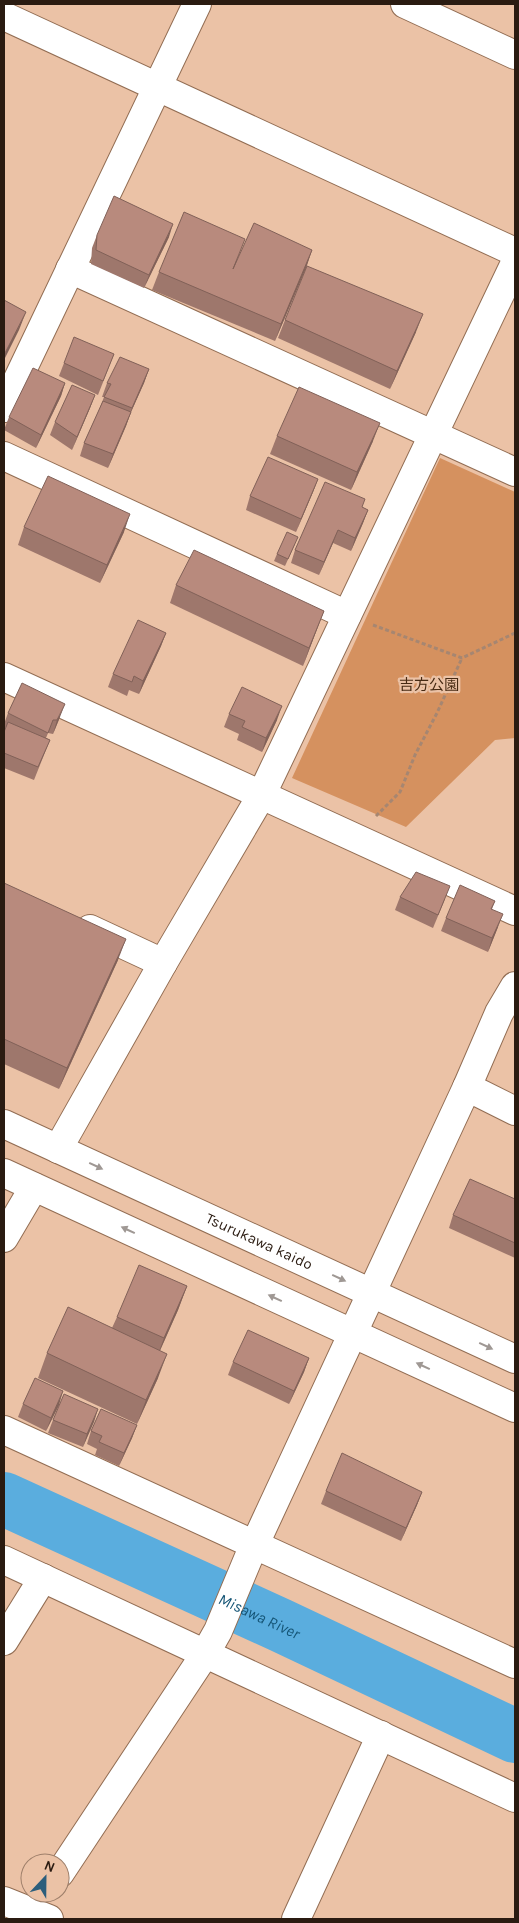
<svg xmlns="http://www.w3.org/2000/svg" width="519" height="1923" font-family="Karla,'Noto Sans JP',sans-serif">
<rect width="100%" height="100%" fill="#ebc2a6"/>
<!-- green -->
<path fill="#d5915f" d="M440,458L515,492V738L495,740L406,827L292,778Z"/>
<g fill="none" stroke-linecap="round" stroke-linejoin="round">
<!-- river -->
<path stroke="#5aadde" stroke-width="54" id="s1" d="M4,1499L280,1625L515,1736"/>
<defs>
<g id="minor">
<path d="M405,4L515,55"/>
<path d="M4,16L515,252"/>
<path d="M70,269L515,472"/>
<path d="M4,408L197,4"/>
<path d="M4,456L347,615"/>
<path d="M4,677L515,911"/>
<path d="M90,929L163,963"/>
<path d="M467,1087L515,1111"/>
<path d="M58,1149L163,963L261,796L515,263"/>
<path d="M4,1238L34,1187"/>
<path d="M4,1430L515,1664"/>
<path d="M4,1560L515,1798"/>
<path d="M4,1641L43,1578"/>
<path d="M60,1873L205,1654L218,1631L248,1559L467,1087L499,1013L515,986"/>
<path d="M4,1901L49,1919"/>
<path d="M296,1919L381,1735"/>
</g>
<g id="major">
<path id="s2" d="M4,1124L515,1359"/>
<path d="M4,1173L515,1408"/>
</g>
</defs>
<!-- minor casing -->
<use href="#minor" stroke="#926d53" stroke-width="30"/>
<!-- major casing -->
<use href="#major" stroke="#926d53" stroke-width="30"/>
<!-- path -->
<g stroke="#a68671" stroke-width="3" stroke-dasharray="4 2.5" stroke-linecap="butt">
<path d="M373,625L462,658L515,633"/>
<path d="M376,816L400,792L415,755L437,713L462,658"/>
</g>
<!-- minor -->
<use href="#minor" stroke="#fff" stroke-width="28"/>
<!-- major -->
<use href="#major" stroke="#fff" stroke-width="28"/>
</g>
<!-- wall -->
<g fill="#9e776c">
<path d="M97,235L169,237L144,288L91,264L92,248Z"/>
<path d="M312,250L306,268L275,341L152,290L159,272L237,260Z"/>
<path d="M285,320L416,332L390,389L278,338Z"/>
<path d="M114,354L98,395L59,376L64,363Z"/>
<path d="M149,369L144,383L131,412L126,426L108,468L80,456L84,443L99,410L104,397H102L107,383Z"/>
<path d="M65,383L61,396L36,448L4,430L9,417Z"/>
<path d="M95,395L90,408L72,450L50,435L55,422Z"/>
<path d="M277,436L373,441L351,490L270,454Z"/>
<path d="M318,479L313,492L296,532L246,510L250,496Z"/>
<path d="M362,507L368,510L363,523L351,551L333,543L319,575L291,563L295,550Z"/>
<path d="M24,527L124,532L100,583L18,545Z"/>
<path d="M295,544L285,566L274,561L277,554Z"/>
<path d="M176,585L324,611L303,666L170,603Z"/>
<path d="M166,633L161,646L139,694L129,690L127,696L108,687L113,674Z"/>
<path d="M8,713L60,717L53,734L48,733L46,738L50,740L34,780L4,768V732L6,728L4,727V724Z"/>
<path d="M229,714L277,720L262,752L237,740L239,734L224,727Z"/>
<path d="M4,883L118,960L59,1089L4,1064Z"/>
<path d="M400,897L445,899L433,928L395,910Z"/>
<path d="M495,901L492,909L498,927L488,952L441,931L446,918Z"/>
<path d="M515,1199V1258L449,1228L453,1215Z"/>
<path d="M187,1286L178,1310L160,1350L158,1378L137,1424L38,1378L47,1353L112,1328L117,1317Z"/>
<path d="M309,1358L304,1372L289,1404L228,1375L233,1362Z"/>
<path d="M23,1404L59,1405L46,1431L18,1417Z"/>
<path d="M98,1409L83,1447L48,1433L53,1420Z"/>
<path d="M137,1425L132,1438L119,1466L95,1455L97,1449L87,1444L91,1431Z"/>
<path d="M326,1491L422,1492L417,1505L401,1541L321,1504Z"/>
</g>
<!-- shaded-wall -->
<g fill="#816158">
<path d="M173,224L169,237L144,288L149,275Z"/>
<path d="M312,250L306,268L275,341L281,324Z"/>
<path d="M26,312L19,330L4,360V355Z"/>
<path d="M423,314L416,332L390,389L397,371Z"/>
<path d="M149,369L144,383L127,421L132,408Z"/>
<path d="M65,383L61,396L36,448L41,435Z"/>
<path d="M95,395L90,408L72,450L77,437Z"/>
<path d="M131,412L126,426L108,468L113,454Z"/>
<path d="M380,423L373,441L351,490L357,472Z"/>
<path d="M318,479L313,492L296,532L301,519Z"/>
<path d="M368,510L363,523L351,551L355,538Z"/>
<path d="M130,514L124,532L100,583L107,565Z"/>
<path d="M338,530L333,543L319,575L324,562Z"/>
<path d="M324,611L317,629L303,666L309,648Z"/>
<path d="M166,633L161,646L139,694L143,681Z"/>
<path d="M65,704L60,717L53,734L57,720Z"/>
<path d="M282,706L277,720L262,752L266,738Z"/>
<path d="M503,914L498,927L488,952L492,938Z"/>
<path d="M126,939L118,960L59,1089L67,1068Z"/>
<path d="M187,1286L178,1310L155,1362L164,1338Z"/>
<path d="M167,1354L158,1378L137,1424L146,1400Z"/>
<path d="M309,1358L304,1372L289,1404L294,1391Z"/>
<path d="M63,1391L59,1405L46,1431L51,1418Z"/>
<path d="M98,1409L94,1422L83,1447L87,1434Z"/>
<path d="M137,1425L132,1438L119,1466L124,1453Z"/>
<path d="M422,1492L417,1505L401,1541L406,1528Z"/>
</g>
<!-- building -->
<g fill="#b88a7d" stroke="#816158">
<path d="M114,196L173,224L149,275L96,250L97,235Z"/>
<path d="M184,212L245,239L233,269L254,223L312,250L281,324L159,272Z"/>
<path d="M307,266L423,314L397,371L285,320Z"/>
<path d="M4,300L26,312L4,355Z"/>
<path d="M74,337L114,354L103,381L64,363Z"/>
<path d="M120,357L149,369L132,408L104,397L111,384L107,383Z"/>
<path d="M33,368L65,383L41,435L9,417Z"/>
<path d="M72,385L95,395L77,437L55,422Z"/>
<path d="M299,387L380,423L357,472L277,436Z"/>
<path d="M103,401L131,412L113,454L84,443Z"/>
<path d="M268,457L318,479L301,519L250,496Z"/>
<path d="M48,476L130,514L107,565L24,527Z"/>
<path d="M325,482L365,499L362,507L368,510L355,538L338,530L324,562L295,550Z"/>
<path d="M287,532L298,537L288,559L277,554Z"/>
<path d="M194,550L324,611L309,648L176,585Z"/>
<path d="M138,620L166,633L143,681L134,676L132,682L113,674Z"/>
<path d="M22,683L65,704L57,720H53L48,733L8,713Z"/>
<path d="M242,687L282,706L266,738L242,727L245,721L229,714Z"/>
<path d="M8,722L50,740L38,767L4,753V732Z"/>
<path d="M416,872L450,886L438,915L400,897Z"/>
<path d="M4,883L126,939L67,1068L4,1039Z"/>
<path d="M460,885L495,901L491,909L503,914L492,938L446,918Z"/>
<path d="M470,1179L515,1199V1243L453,1215Z"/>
<path d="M139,1265L187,1286L164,1338L117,1317Z"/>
<path d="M68,1307L167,1354L146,1400L47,1353Z"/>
<path d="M248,1330L309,1358L294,1391L233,1362Z"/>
<path d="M35,1378L63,1391L51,1418L23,1404Z"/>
<path d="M64,1394L98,1409L87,1434L53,1420Z"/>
<path d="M101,1409L137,1425L124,1453L99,1442L102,1436L91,1431Z"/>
<path d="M342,1453L422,1492L406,1528L326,1491Z"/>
</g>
<!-- one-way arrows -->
<defs><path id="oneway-solid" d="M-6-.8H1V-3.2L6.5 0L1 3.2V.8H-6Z" transform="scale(1.25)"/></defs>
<g fill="#9f9894">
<use href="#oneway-solid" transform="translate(96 1166) rotate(25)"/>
<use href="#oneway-solid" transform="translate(128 1230) rotate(-155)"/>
<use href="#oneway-solid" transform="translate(339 1278) rotate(25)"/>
<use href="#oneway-solid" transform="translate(275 1298) rotate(-155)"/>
<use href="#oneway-solid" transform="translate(486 1346) rotate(25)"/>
<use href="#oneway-solid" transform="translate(423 1366) rotate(-155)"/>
</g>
<g text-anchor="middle" stroke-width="4.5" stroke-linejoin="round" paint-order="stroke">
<!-- park labels -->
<g font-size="15" fill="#472a13" stroke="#ebc2a6">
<text x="429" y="690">吉方公園</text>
</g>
<!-- street labels -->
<g font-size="15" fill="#2a1b11" stroke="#ebc2a6">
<text dy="5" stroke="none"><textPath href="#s2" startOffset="281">Tsurukawa kaido</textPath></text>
</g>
<!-- water labels -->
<g font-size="16" font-style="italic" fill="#155576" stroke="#ebc2a6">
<text dy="6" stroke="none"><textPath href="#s1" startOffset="281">Misawa River</textPath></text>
</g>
</g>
<!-- border -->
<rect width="519" height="1923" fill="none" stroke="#2a1b11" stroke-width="10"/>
<!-- north arrow -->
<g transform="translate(45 1878) rotate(22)"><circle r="24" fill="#ebc2a6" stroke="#9e7f6a"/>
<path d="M0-4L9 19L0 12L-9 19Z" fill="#2c5e7c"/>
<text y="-8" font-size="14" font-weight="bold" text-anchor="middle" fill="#2a1b11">N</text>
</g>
</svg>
